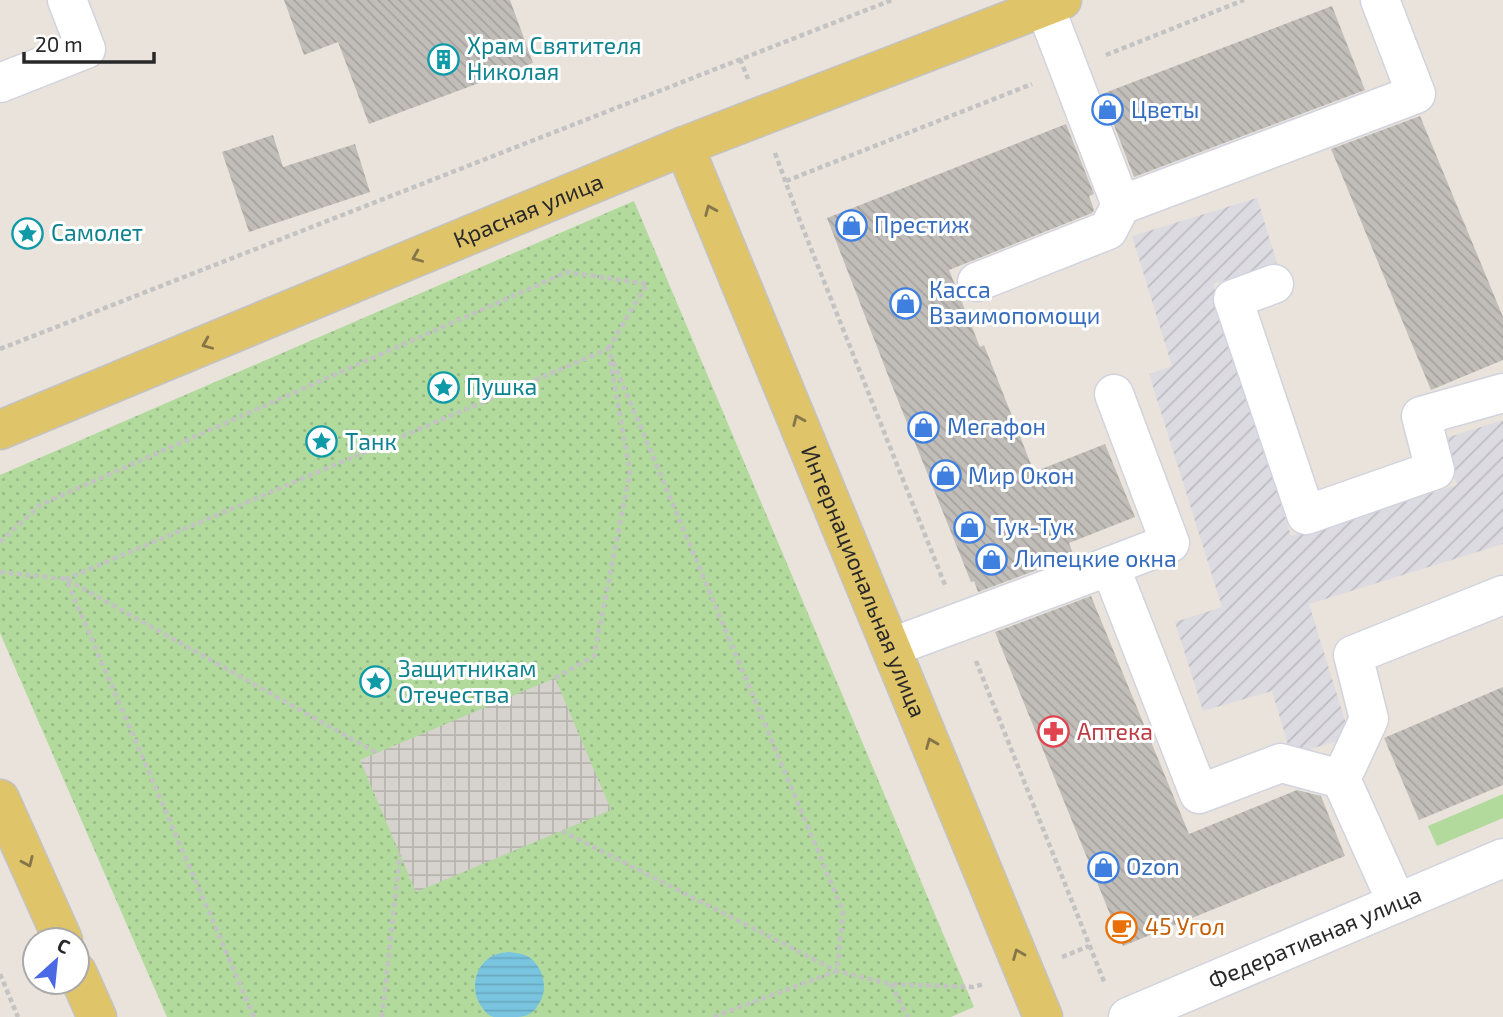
<svg xmlns="http://www.w3.org/2000/svg" width="1503" height="1017" font-family="'Exo 2',sans-serif">
<defs>
<pattern id="industrial-furrows" width="10" height="10" patternUnits="userSpaceOnUse" patternTransform="scale(1.75)"><rect width="10" height="10" fill="#dddbe2"/><path d="M-1 1l2-2M0 10L10 0M9 11l2-2" fill="none" stroke="#bebcc2"/></pattern>
<pattern id="park-dots" width="8" height="8" patternUnits="userSpaceOnUse" patternTransform="scale(1.75)"><rect width="8" height="8" fill="#b2da9d"/><path d="M2 2h.1M6 6h.1" fill="none" stroke="#99bb87" stroke-width="1.8" stroke-linecap="round"/></pattern>
<pattern id="plaza-grid" width="8" height="8" patternUnits="userSpaceOnUse" patternTransform="scale(1.75)"><rect width="8" height="8" fill="#d6d2cd"/><path d="M0 4h8M4 0v8" fill="none" stroke="#b8b4b0"/></pattern>
<pattern id="water-rules" width="6" height="5" patternUnits="userSpaceOnUse" patternTransform="scale(1.75)"><rect width="6" height="5" fill="#79c5e0"/><path d="M0 2.5h6" fill="none" stroke="#69a9c0"/></pattern>
<pattern id="building-back-hatch" width="6" height="6" patternUnits="userSpaceOnUse" patternTransform="scale(1.75)"><rect width="6" height="6" fill="#c1bdb8"/><path d="M-1 5l2 2M0 0l6 6M5-1l2 2" fill="none" stroke="#a6a29e"/></pattern>
</defs>
<rect width="100%" height="100%" fill="#e9e3db"/>
<!-- industrial -->
<path fill="url(#industrial-furrows)" d="M1257,198L1277,263L1213,284L1291,536L1457,485L1443,439L1503,420V544L1309,604L1350,737L1291,755L1272,691L1203,711L1175,622L1222,607L1149,374L1172,366L1132,236Z"/>
<!-- grass -->
<path fill="#b2da9d" d="M1503,794V818L1437,846L1428,826Z"/>
<!-- park -->
<path fill="url(#park-dots)" d="M634,201L974,1007L951,1017H167L0,633V475Z"/>
<!-- plaza -->
<path fill="url(#plaza-grid)" d="M555,678L611,810L416,892L360,760Z"/>
<!-- water -->
<path fill="url(#water-rules)" d="M508,952C516,953 522,953 529,957C544,968 549,990 538,1005C531,1017 523,1017 511,1017C506,1017 499,1017 494,1017C489,1016 485,1012 482,1007C471,993 473,970 488,959C494,954 501,953 508,952Z"/>
<!-- building -->
<g fill="url(#building-back-hatch)">
<path d="M284,0H510L533,63L369,124L338,42L304,55Z"/>
<path d="M1332,6L1365,90L1134,177L1102,94Z"/>
<path d="M1420,116L1503,317V360L1431,390L1331,149Z"/>
<path d="M1066,124L1094,194L1089,196L1094,210L1092,213L949,270L980,347L984,345L1034,472L1105,444L1135,517L1069,543L1074,556L978,592L974,581L971,582L891,383L827,218Z"/>
<path d="M273,135L283,167L355,144L370,192L249,232L222,152Z"/>
<path d="M1091,596L1189,834L1297,790L1321,796L1345,856L1123,946L995,632Z"/>
<path d="M1503,687V785L1419,820L1384,738Z"/>
</g>
<g fill="none" stroke-linecap="round" stroke-linejoin="round">
<defs>
<g id="minor">
<path d="M1045,7L1121,205L1416,94L1380,0"/>
<path d="M0,83L86,49L67,0"/>
<path d="M977,282L1108,230L1121,205"/>
<path d="M1274,284L1233,299L1306,515L1435,470L1421,416L1503,393"/>
<path d="M1110,566L1170,543L1114,394"/>
<path d="M892,647L1110,566L1199,794L1281,763L1341,779"/>
<path d="M1397,903L1341,779L1369,719L1353,655L1503,595"/>
<path id="s1" d="M1128,1017L1503,858"/>
</g>
<g id="major">
<path id="s2" d="M684,146L1043,1017"/>
<path id="s3" d="M0,430L684,146L1062,0"/>
<path d="M0,799L63,940"/>
<path d="M77,972L97,1017"/>
</g>
</defs>
<!-- minor casing -->
<use href="#minor" stroke="#d1d3df" stroke-width="41"/>
<!-- major casing -->
<use href="#major" stroke="#c3c3c3" stroke-width="41"/>
<!-- path -->
<g stroke="#c3c3c3" stroke-width="4.5" stroke-dasharray="5 3.5" stroke-linecap="butt">
<path d="M1106,55L1244,0"/>
<path d="M740,59L748,79"/>
<path d="M775,153L800,221L945,585"/>
<path d="M786,181L1032,84"/>
<path d="M0,349L892,0"/>
<path d="M0,542L40,505L567,272L647,284L608,349V351"/>
<path d="M0,572L66,579L377,753"/>
<path d="M976,661L1105,984"/>
<path d="M555,678L594,656L630,472L610,360"/>
<path d="M562,831L837,971L890,984L973,987L984,984"/>
<path d="M1062,957L1089,946"/>
<path d="M0,974L18,1017"/>
<path d="M891,984L908,1017"/>
<path d="M254,1017L66,579L608,349L843,911L837,971L713,1017"/>
<path d="M382,1017L400,854"/>
</g>
<!-- minor -->
<use href="#minor" stroke="#fff" stroke-width="38"/>
<!-- major -->
<use href="#major" stroke="#e0c469" stroke-width="38"/>
</g>
<!-- one-way arrows -->
<defs><path id="oneway-chevron" d="M-2-3.5L2.5 0L-2 3.5" fill="none" stroke-width="1.6" stroke-linecap="round" stroke-linejoin="round" transform="scale(1.75)"/></defs>
<g stroke="#847648">
<use href="#oneway-chevron" transform="translate(710 210) rotate(-113)"/>
<use href="#oneway-chevron" transform="translate(417 257) rotate(157)"/>
<use href="#oneway-chevron" transform="translate(207 344) rotate(157)"/>
<use href="#oneway-chevron" transform="translate(798 420) rotate(-113)"/>
<use href="#oneway-chevron" transform="translate(931 743) rotate(-112)"/>
<use href="#oneway-chevron" transform="translate(28 862) rotate(66)"/>
<use href="#oneway-chevron" transform="translate(1018 954) rotate(-112)"/>
</g>
<!-- icons -->
<defs>
<symbol id="building-ring" viewBox="-11 -11 22 22"><circle r="9.5" fill="#fff" stroke="#0f9aa8" stroke-width="1.5"/><path d="M-4-6H4V6H1V3H-1V6H-4ZM-2.5-4.3h1.7v1.8h-1.7ZM.8-4.3h1.7v1.8H.8ZM-2.5-1h1.7V.8h-1.7ZM.8-1h1.7V.8H.8Z" fill="#0f9aa8"/></symbol>
<symbol id="shop-ring" viewBox="-11 -11 22 22"><circle r="9.5" fill="#fff" stroke="#3f7fe0" stroke-width="1.5"/><path d="M-5-2.5h2.3a2.7 3.5 0 0 1 5.4 0H5L5.5 6h-11ZM-1.5-2.5h3a1.5 2.3 0 0 0-3 0Z" fill="#3f7fe0"/></symbol>
<symbol id="sight-ring" viewBox="-11 -11 22 22"><circle r="9.5" fill="#fff" stroke="#0f9aa8" stroke-width="1.5"/><path d="M0-6L1.8-2.2L6-1.7L2.9 1.2L3.7 5.4L0 3.3L-3.7 5.4L-2.9 1.2L-6-1.7L-1.8-2.2Z" fill="#0f9aa8"/></symbol>
<symbol id="pharmacy-ring" viewBox="-11 -11 22 22"><circle r="9.5" fill="#fff" stroke="#e0444e" stroke-width="1.5"/><path d="M-2-6h4v4h4v4h-4v4h-4v-4h-4v-4h4Z" fill="#e0444e"/></symbol>
<symbol id="cafe-ring" viewBox="-11 -11 22 22"><circle r="9.5" fill="#fff" stroke="#e8710a" stroke-width="1.5"/><path d="M-5.5-4.5H6V0H3Q3 3.5 0 3.5H-2.5Q-5.5 3.5-5.5 0ZM3-3.2v2h1.7v-2ZM-6 4.5H4V6H-6Z" fill="#e8710a"/></symbol>
</defs>
<g fill-rule="evenodd">
<use href="#building-ring" x="426" y="42" width="35" height="35"/>
<use href="#shop-ring" x="1090" y="92" width="35" height="35"/>
<use href="#shop-ring" x="834" y="208" width="35" height="35"/>
<use href="#sight-ring" x="10" y="216" width="35" height="35"/>
<use href="#shop-ring" x="888" y="286" width="35" height="35"/>
<use href="#sight-ring" x="426" y="370" width="35" height="35"/>
<use href="#shop-ring" x="906" y="410" width="35" height="35"/>
<use href="#sight-ring" x="304" y="424" width="35" height="35"/>
<use href="#shop-ring" x="928" y="458" width="35" height="35"/>
<use href="#shop-ring" x="952" y="510" width="35" height="35"/>
<use href="#shop-ring" x="974" y="542" width="35" height="35"/>
<use href="#sight-ring" x="358" y="664" width="35" height="35"/>
<use href="#pharmacy-ring" x="1036" y="714" width="35" height="35"/>
<use href="#shop-ring" x="1086" y="850" width="35" height="35"/>
<use href="#cafe-ring" x="1104" y="910" width="35" height="35"/>
</g>
<g text-anchor="middle" stroke-width="6" stroke-linejoin="round" paint-order="stroke">
<!-- culture labels -->
<g font-size="23" fill="#0d838f" stroke="#fff" text-anchor="start">
<text x="467" y="54">Храм Святителя<tspan x="467" dy="26">Николая</tspan></text>
<text x="51" y="241">Самолет</text>
<text x="466" y="395">Пушка</text>
<text x="345" y="450">Танк</text>
<text x="398" y="677">Защитникам<tspan x="398" dy="26">Отечества</tspan></text>
</g>
<!-- shop labels -->
<g font-size="23" fill="#366cbe" stroke="#fff" text-anchor="start">
<text x="1131" y="118">Цветы</text>
<text x="874" y="233">Престиж</text>
<text x="929" y="298">Касса<tspan x="929" dy="26">Взаимопомощи</tspan></text>
<text x="947" y="435">Мегафон</text>
<text x="968" y="484">Мир Окон</text>
<text x="993" y="535">Тук-Тук</text>
<text x="1014" y="567">Липецкие окна</text>
<text x="1126" y="875">Ozon</text>
</g>
<!-- street labels -->
<g font-size="23" fill="#282828" stroke="#fff">
<text dy="8" stroke="none"><textPath href="#s3" startOffset="572">Красная улица</textPath></text>
<text dy="8" stroke="none"><textPath href="#s2" startOffset="471">Интернациональная улица</textPath></text>
<text dy="8" stroke="none"><textPath href="#s1" startOffset="203">Федеративная улица</textPath></text>
</g>
<!-- health labels -->
<g font-size="23" fill="#be3a42" stroke="#fff" text-anchor="start">
<text x="1077" y="740">Аптека</text>
</g>
<!-- food labels -->
<g font-size="23" fill="#c56008" stroke="#fff" text-anchor="start">
<text x="1145" y="935">45 Угол</text>
</g>
</g>
<!-- north arrow -->
<g transform="translate(56 961) rotate(27)"><circle r="33" fill="#ffffff" stroke="#a9a9a9" stroke-width="2"/>
<path d="M0-5L12 26L0 18L-12 26Z" fill="#4c69e5"/>
<text y="-10" font-size="19" font-weight="bold" text-anchor="middle" fill="#282828">С</text>
</g>
<!-- scale -->
<path d="M24 52v10h130v-10" fill="none" stroke="#282828" stroke-width="3.5"/>
<text x="35" y="52" font-size="21" fill="#282828" stroke="#ffffff" stroke-width="5" paint-order="stroke">20 m</text>
</svg>
